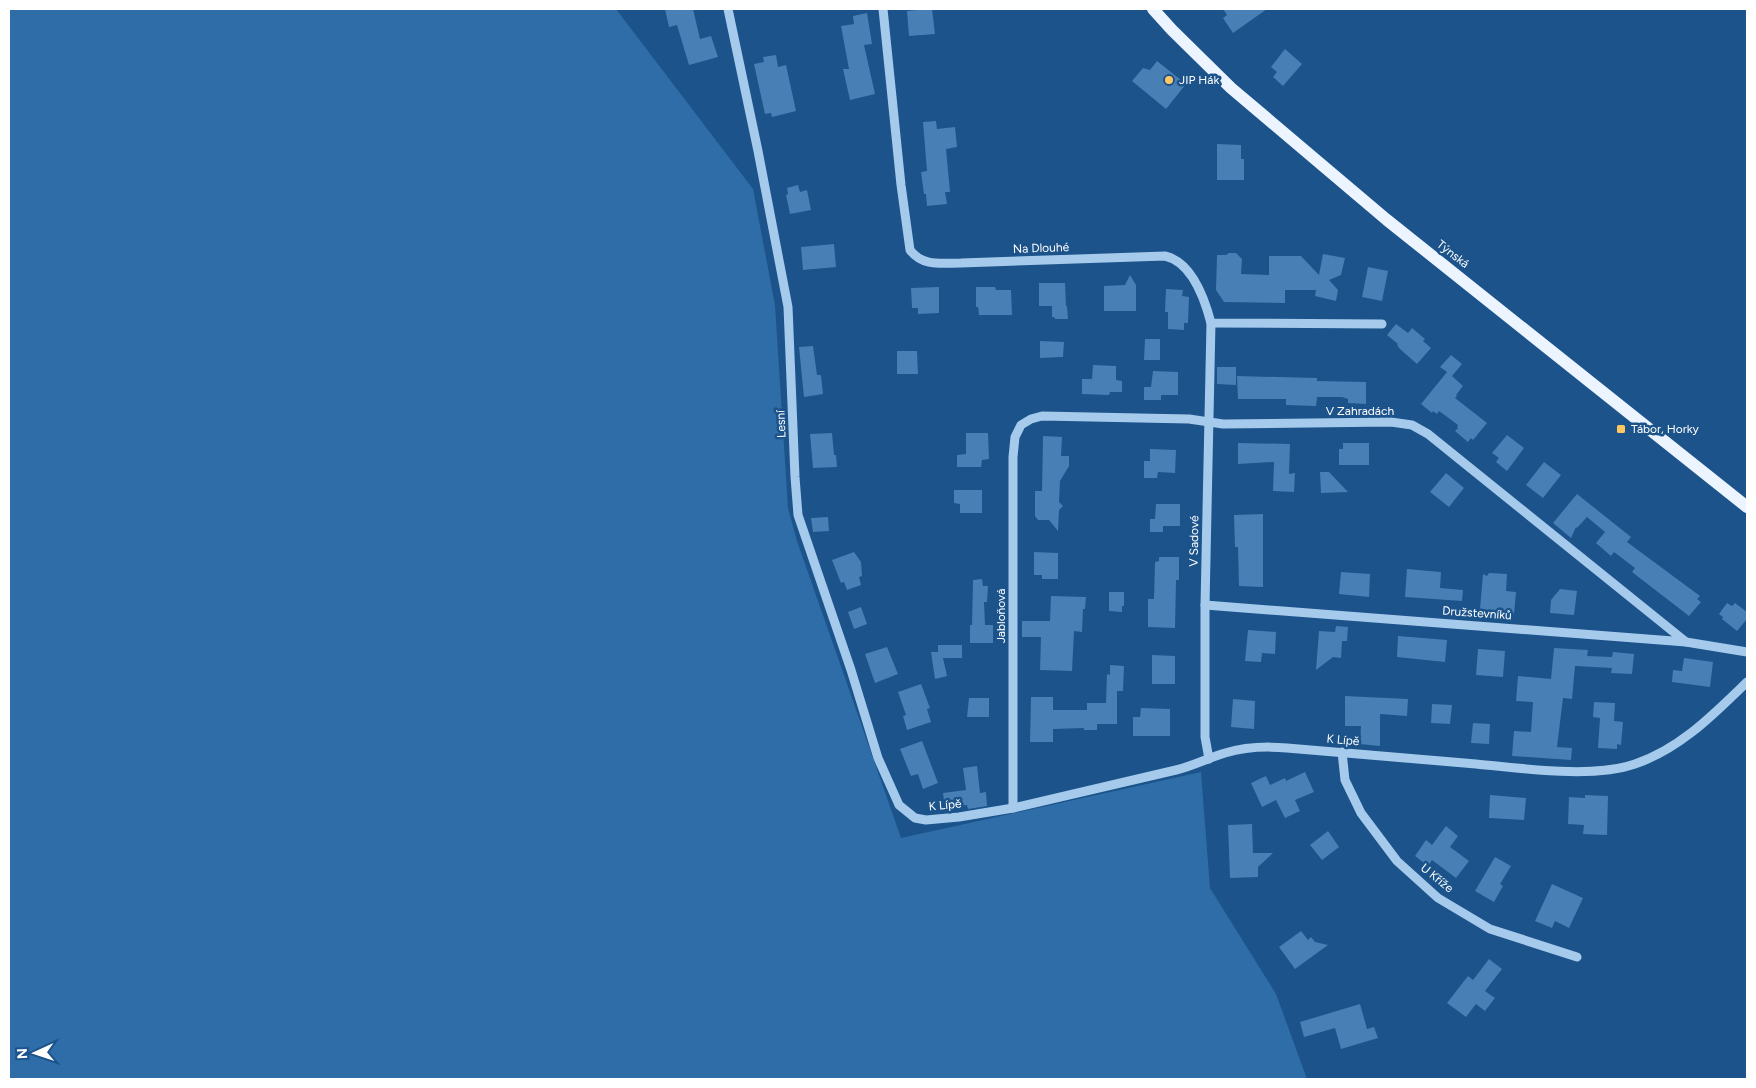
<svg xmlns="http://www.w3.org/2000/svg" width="1756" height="1088" font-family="Figtree,sans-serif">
<rect width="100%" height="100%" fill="#1b538a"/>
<!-- green -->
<path fill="#2e6da8" d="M9,9H616L753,189L775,305L788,508L797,541L901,838L1201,772L1210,888L1276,994L1307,1079H9Z"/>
<!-- building -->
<g fill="#487fb4">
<path d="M665,9H693L700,39L711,36L718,57L689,65L677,25L669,27Z"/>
<path d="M927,9H932L935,34L909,36L907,11Z"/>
<path d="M1223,9H1267L1233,33L1223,18L1227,15Z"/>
<path d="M867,13L872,44L864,45L875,94L850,100L843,69H849L841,26L854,24L853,16Z"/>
<path d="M1285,49L1302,64L1283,86L1273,77L1277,72L1271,67Z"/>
<path d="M776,55L778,67L786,65L796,111L772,117L771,113L765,114L754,64L764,62L763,57Z"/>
<path d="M1157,61L1186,84L1166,109L1132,81L1143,68L1150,70Z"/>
<path d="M936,121L937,129L955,127L957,147L946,149L950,192H945L947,204L927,206L926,194H924L921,172L927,171L923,122Z"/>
<path d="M1217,144L1241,145V159H1244V180H1217Z"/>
<path d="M798,185L800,192L807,190L811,210L790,214L786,195L788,194L787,188Z"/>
<path d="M834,244L836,267L803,270L801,247Z"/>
<path d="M1229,253H1236L1242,259L1241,274L1269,275V256H1301L1319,275L1323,254L1345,258L1341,275L1329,280L1338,290L1336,301L1315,296L1316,290H1285V303L1224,302L1216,290L1217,255H1226Z"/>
<path d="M1368,267L1388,271L1382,301L1362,297Z"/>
<path d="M1130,275L1136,285V311H1104V286L1125,285Z"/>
<path d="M1039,283H1065L1066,306H1067L1068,319H1055L1054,317H1052V306H1039Z"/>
<path d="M939,287V313L918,314V308H912L911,288Z"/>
<path d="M976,287H995L996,290H1011L1012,315H979L978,307H976Z"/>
<path d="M1166,289L1183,290L1182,296L1189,297L1188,323H1184V330L1168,329V312H1165Z"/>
<path d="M1396,324L1408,333L1412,328L1425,339L1423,341L1431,348L1417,364L1400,349L1397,345L1398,344L1387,335Z"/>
<path d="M1145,339H1160V360H1144Z"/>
<path d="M1040,341L1064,342L1063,357L1040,358Z"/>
<path d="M813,346L817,375H821L823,394L804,397L799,347Z"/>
<path d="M897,351H917L918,374H897Z"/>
<path d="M1451,355L1462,364L1452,376L1463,386L1456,395L1457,396L1455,398L1487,423L1473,440L1471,438L1468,442L1455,431L1458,428L1457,427L1458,425L1439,411L1437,414L1433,411L1432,413L1421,404L1447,372L1440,367Z"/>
<path d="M1093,365L1116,366V380L1122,381V392H1110L1109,395L1082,394V379H1092Z"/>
<path d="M1217,367H1236V385L1217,384Z"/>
<path d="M1153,371L1178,372V395H1161V400H1144V387H1151Z"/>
<path d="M1237,376L1317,378V381L1366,382V404L1348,403V399L1342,397H1317L1316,406L1286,405V399H1238Z"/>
<path d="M832,433L834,455H836L837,467L813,468L810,434Z"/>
<path d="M966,433H988L989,459L982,460L981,467H957V455L966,454Z"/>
<path d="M1507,435L1524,448L1507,471L1496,462L1499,458L1492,453Z"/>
<path d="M1043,436L1062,437L1061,456H1069V466L1060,481L1059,502L1063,506L1059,510L1058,531L1049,520H1038L1035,516V491H1042Z"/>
<path d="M1238,443L1290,444L1289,474L1295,473L1294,492L1273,491L1274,462L1238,464Z"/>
<path d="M1343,443H1369V465H1339V449H1343Z"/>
<path d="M1150,449L1176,450L1175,473L1158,472L1157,478H1144V461H1150Z"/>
<path d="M1544,462L1561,475L1543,498L1526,485Z"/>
<path d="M1320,472H1329L1348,492L1321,493Z"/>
<path d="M1446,473L1464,488L1449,507L1430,492Z"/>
<path d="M954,490H982V513H960V504L954,503Z"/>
<path d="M1577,494L1631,537L1627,542L1700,596L1697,599L1701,602L1689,616L1632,572L1635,568L1614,552L1611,556L1596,543L1605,532L1587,517L1577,528L1576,527L1571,538L1553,523Z"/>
<path d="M1156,504H1180V526H1163V532H1150V519H1155Z"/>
<path d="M1263,514V587L1239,586L1238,547H1235L1234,515Z"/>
<path d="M828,517L829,531L813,532L811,518Z"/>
<path d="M854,552L861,562L862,576L859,577L861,585L847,590L844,582L841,583L832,560Z"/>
<path d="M1034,552L1058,553V579H1042V575H1034Z"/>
<path d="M1159,557H1179V580H1176L1175,628L1148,627V599H1154L1155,562L1159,561Z"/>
<path d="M1407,569L1441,572L1440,588L1463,590L1462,601L1405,597Z"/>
<path d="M1341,572L1370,574L1369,597L1339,594Z"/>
<path d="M1489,573L1507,574L1506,591L1516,592L1514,614L1480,609L1483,574L1487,576Z"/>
<path d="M982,579L983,586H988L987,602H984L985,625H993V643H970V625H972L973,580Z"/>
<path d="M1560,589L1577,591L1574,615L1550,613L1551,600Z"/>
<path d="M1109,592H1124V606H1122V612L1109,611Z"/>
<path d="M1051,596L1086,597L1085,609H1083L1082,632L1074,631L1072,671L1040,670L1041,637H1022V621H1050Z"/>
<path d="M1727,603L1732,606L1735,603L1747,612V619L1737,631L1722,619L1723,617L1719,614Z"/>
<path d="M861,607L867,624L854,629L848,612Z"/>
<path d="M1336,626L1348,627L1347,641H1342L1341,658L1333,657L1316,670L1319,631L1335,632Z"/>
<path d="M1248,630L1276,632L1275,654L1262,653L1261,662L1245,661Z"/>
<path d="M1398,636L1447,640L1445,662L1397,657Z"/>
<path d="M938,645H962V658H943L947,676L935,679L931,652H938Z"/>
<path d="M887,647L898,674L875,683L865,654Z"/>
<path d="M1554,648L1588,650L1587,656L1612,657L1613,652L1634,654L1632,674L1611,673L1612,668L1575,666L1572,699L1563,698L1557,747L1572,748L1571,760L1512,756L1514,731L1531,732L1533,702L1516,701L1518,676L1551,679Z"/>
<path d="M1478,649L1505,651L1503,677L1476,675Z"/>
<path d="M1152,655L1175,656V684H1152Z"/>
<path d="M1684,658L1713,662L1710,687L1672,682L1673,670L1682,671Z"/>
<path d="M1110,665L1124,666L1123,691H1117V724H1097V730H1084V728L1053,729V742H1030L1031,697H1053V710H1087V703H1106L1107,674L1110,675Z"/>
<path d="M921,684L930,708L927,709L931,722L907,730L903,716L906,715L898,692Z"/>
<path d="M1345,696L1408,699L1407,716L1380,714V746L1360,744L1361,726H1345Z"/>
<path d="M969,698H989V717H967Z"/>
<path d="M1233,699L1255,701L1254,729L1231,727Z"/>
<path d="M1594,702L1615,703L1614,721L1623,722L1621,745L1617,744V749L1598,748L1600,718L1593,717Z"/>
<path d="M1432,704L1452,705L1450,724L1431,723Z"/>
<path d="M1141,708L1170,709V736H1133V717H1140Z"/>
<path d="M1473,723L1490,724L1489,744L1471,743Z"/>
<path d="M922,741L938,783L923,789L918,774L911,776L900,749Z"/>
<path d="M977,766L980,793L986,792L987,806L968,809L967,805L945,808L943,793L966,790L963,768Z"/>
<path d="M1305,772L1314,792L1295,800L1300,811L1285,818L1276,800L1262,807L1251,783L1266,776L1270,785L1285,778L1286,781Z"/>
<path d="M1490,795L1526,798L1524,820L1489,818Z"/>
<path d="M1585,795L1608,796L1607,835L1583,834L1584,825L1568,824L1569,797L1585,798Z"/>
<path d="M1252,824L1253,853H1273L1258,867V877L1230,878L1228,825Z"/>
<path d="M1446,826L1458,836L1450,847L1469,861L1456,878L1432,860L1428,866L1415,856L1426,840L1432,845Z"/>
<path d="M1328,831L1339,847L1322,860L1310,845Z"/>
<path d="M1495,857L1511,866L1500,884L1503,886L1494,902L1475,891Z"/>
<path d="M1552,884L1583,898L1569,928L1555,921L1552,928L1535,921Z"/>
<path d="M1301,931L1308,940L1311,937L1315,942L1328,945L1295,969L1279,947Z"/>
<path d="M1489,959L1502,969L1485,991L1495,998L1485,1011L1476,1004L1466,1017L1447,1003L1468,976L1473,980Z"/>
<path d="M1360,1004L1367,1029L1374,1027L1378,1038L1341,1049L1335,1028L1304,1037L1300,1022Z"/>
</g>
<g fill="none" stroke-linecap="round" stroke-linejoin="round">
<!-- minor -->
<g stroke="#a5caec" stroke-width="9">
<path d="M728,9L758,151L788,307L795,477L798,515L851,670L878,758L899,805L915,818L926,820L959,817L1013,808L1176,770C1193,766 1208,758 1225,753C1245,747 1265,746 1287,748C1350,753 1413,759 1476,764C1521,768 1592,779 1635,764C1680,749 1714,714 1747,682"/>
<path d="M883,9L901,185L910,250C923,267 941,263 961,263L1165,256C1192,262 1205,300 1211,323L1382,324"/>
<path d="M1205,605L1686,642L1747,652"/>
<path d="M1342,752L1345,780L1361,813L1397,861L1438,898L1490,929L1577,957"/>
<path d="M1209,759L1205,737V605L1211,323"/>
<path d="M1013,808V457L1015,437L1021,425L1031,419L1042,416L1189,419L1223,424L1391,422L1412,425L1428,434L1686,642"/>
</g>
<!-- major -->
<path stroke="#ebf4ff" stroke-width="12" d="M1153,9L1172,30L1231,88L1387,220L1747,507"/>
</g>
<!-- markers -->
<g fill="#fec762" stroke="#1b538a" stroke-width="2">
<circle cx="1169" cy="80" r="5"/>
<rect x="1616" y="424" width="10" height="10" rx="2.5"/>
</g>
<g text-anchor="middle" stroke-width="5" stroke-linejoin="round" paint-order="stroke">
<!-- poi labels -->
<g font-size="12" fill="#fff" stroke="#1b538a" text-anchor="start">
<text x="1179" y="84">JIP Hák</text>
<text x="1631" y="433">Tábor, Horky</text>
</g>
<!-- street labels -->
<g font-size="12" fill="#fff" stroke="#1b538a">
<text transform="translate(1041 248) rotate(-2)" y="4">Na Dlouhé</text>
<text transform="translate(1453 254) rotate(38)" y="4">Týnská</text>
<text x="1360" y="415">V Zahradách</text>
<text transform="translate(781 424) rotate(-92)" y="4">Lesní</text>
<text transform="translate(1194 541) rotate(-89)" y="4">V Sadové</text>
<text transform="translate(1477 613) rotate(4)" y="4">Družstevníků</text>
<text transform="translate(1001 616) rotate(-90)" y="4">Jabloňová</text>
<text transform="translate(1343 740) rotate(5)" y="4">K Lípě</text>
<text transform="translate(945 805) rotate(-5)" y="4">K Lípě</text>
<text transform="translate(1437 878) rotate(39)" y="4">U Kříže</text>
</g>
</g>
<!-- border -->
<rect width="1756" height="1088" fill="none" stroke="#ffffff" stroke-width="20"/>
<!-- north arrow -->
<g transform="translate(35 1053) rotate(267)" stroke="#1b538a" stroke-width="4" paint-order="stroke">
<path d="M0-4L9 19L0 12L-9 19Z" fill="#ffffff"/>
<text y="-8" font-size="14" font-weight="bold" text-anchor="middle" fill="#ffffff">N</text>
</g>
</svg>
